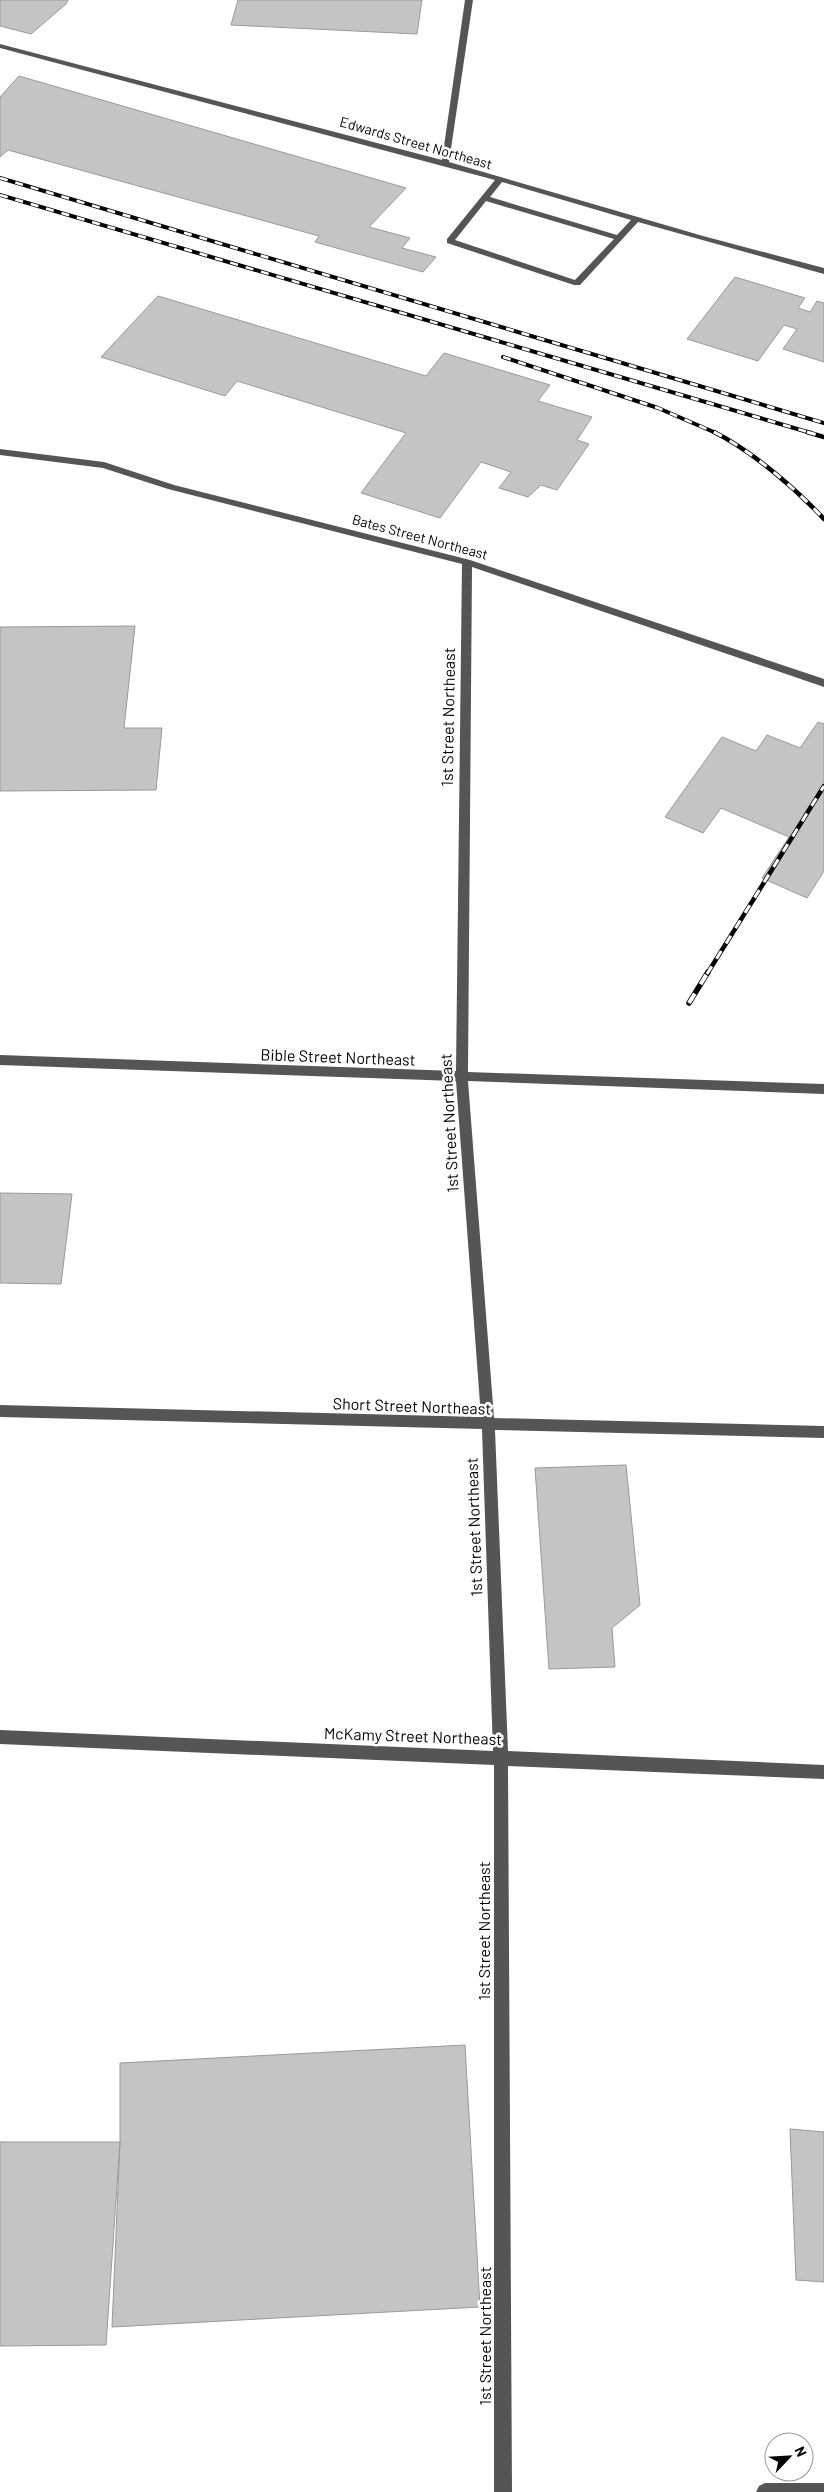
<svg xmlns="http://www.w3.org/2000/svg" width="824" height="2492" font-family="Barlow,sans-serif">
<rect width="100%" height="100%" fill="#fff"/>
<!-- building -->
<g fill="#c4c4c4" stroke="#999">
<path d="M0,0H68L66,4L31,34L0,26Z"/>
<path d="M238,0H422L417,34L231,25Z"/>
<path d="M19,76L406,188L369,227L410,238L402,248L436,257L423,272L315,242L319,236L8,150L0,157V97Z"/>
<path d="M735,277L805,298L798,308L810,312L817,301L824,303V362L783,349L797,329L784,325L758,361L687,339Z"/>
<path d="M158,296L426,376L444,353L550,385L538,401L592,417L577,440L589,444L557,490L541,485L528,497L499,488L511,472L481,462L440,518L361,493L406,433L237,381L225,396L101,357Z"/>
<path d="M135,626L124,728H162L156,790L0,791V627Z"/>
<path d="M818,722L824,724V871L807,898L762,878L789,837L721,808L703,833L665,817L722,737L756,751L767,735L800,748Z"/>
<path d="M0,1193L72,1194L61,1284L0,1283Z"/>
<path d="M626,1465L640,1605L612,1628L615,1667L549,1669L535,1468Z"/>
<path d="M465,2045L480,2307L112,2327L120,2142V2063Z"/>
<path d="M790,2129L824,2132V2282L796,2280Z"/>
<path d="M0,2142H120L106,2345L0,2346Z"/>
</g>
<g fill="none" stroke-linecap="round" stroke-linejoin="round">
<!-- minor -->
<g fill="#555" fill-rule="evenodd">
<path d="M465,0H473L449,162L703,236L824,268V274L638,222L580,285H574L447,243V239L495,180L0,48V44L442,160ZM502,182L631,220L617,235L490,197ZM486,201L614,239L575,280L455,240Z"/>
<path d="M0,449L104,462L174,485L470,560L824,679V687L472,567L468,1072L824,1084V1094L468,1081L494,1418L824,1426V1438L495,1430L508,1751L824,1765V1779L508,1766L512,2492H494V1765L0,1744V1730L493,1751L482,1429L0,1417V1405L481,1417L456,1081L0,1065V1055L456,1071L462,564L168,489L103,468L0,455Z"/>
<path d="M765,2483H824V2492H756L759,2486Z"/>
</g>
<defs>
<g id="rail-far2">
<path d="M0,178L824,423"/>
<path d="M0,195L811,433"/>
<path d="M503,357L658,408L716,433"/>
</g>
<g id="rail-far1">
<path d="M714,432C752,451 795,488 824,519"/>
<path d="M807,432L824,437"/>
<path d="M707,974L824,786"/>
</g>
<path id="rail" d="M689,1003L708,972"/>
</defs>
<!-- rail-far2 casing -->
<use href="#rail-far2" stroke="#000" stroke-width="4"/>
<!-- rail-far1 casing -->
<use href="#rail-far1" stroke="#000" stroke-width="4.5"/>
<!-- rail casing -->
<use href="#rail" stroke="#000" stroke-width="5.5"/>
<!-- rail-far2 -->
<use href="#rail-far2" stroke="#fff" stroke-width="2.5" stroke-dasharray="8" stroke-linecap="butt"/>
<!-- rail-far1 -->
<use href="#rail-far1" stroke="#fff" stroke-width="3" stroke-dasharray="9" stroke-linecap="butt"/>
<!-- rail -->
<use href="#rail" stroke="#fff" stroke-width="4" stroke-dasharray="11" stroke-linecap="butt"/>
</g>
<g text-anchor="middle" stroke-width="5" stroke-linejoin="round" paint-order="stroke">
<!-- far-street labels -->
<g font-size="14" fill="#000" stroke="#fff">
<text transform="translate(416 143) rotate(16)" y="5">Edwards Street Northeast</text>
<text transform="translate(420 537) rotate(15)" y="5">Bates Street Northeast</text>
</g>
<!-- street labels -->
<g font-size="16" fill="#000" stroke="#fff">
<text transform="translate(448 717) rotate(-89)" y="6">1st Street Northeast</text>
<text transform="translate(338 1057) rotate(2)" y="6">Bible Street Northeast</text>
<text transform="translate(449 1123) rotate(-93)" y="6">1st Street Northeast</text>
<text transform="translate(412 1406) rotate(2)" y="6">Short Street Northeast</text>
<text transform="translate(474 1527) rotate(-92)" y="6">1st Street Northeast</text>
<text transform="translate(413 1736) rotate(2)" y="6">McKamy Street Northeast</text>
<text transform="translate(484 1931) rotate(-90)" y="6">1st Street Northeast</text>
<text transform="translate(485 2336) rotate(-90)" y="6">1st Street Northeast</text>
</g>
</g>
<!-- north arrow -->
<g transform="translate(789 2457) rotate(65)"><circle r="24" fill="#ffffff" stroke="#999999"/>
<path d="M0-4L9 19L0 12L-9 19Z" fill="#000000"/>
<text y="-8" font-size="14" font-weight="bold" text-anchor="middle" fill="#000000">N</text>
</g>
</svg>
